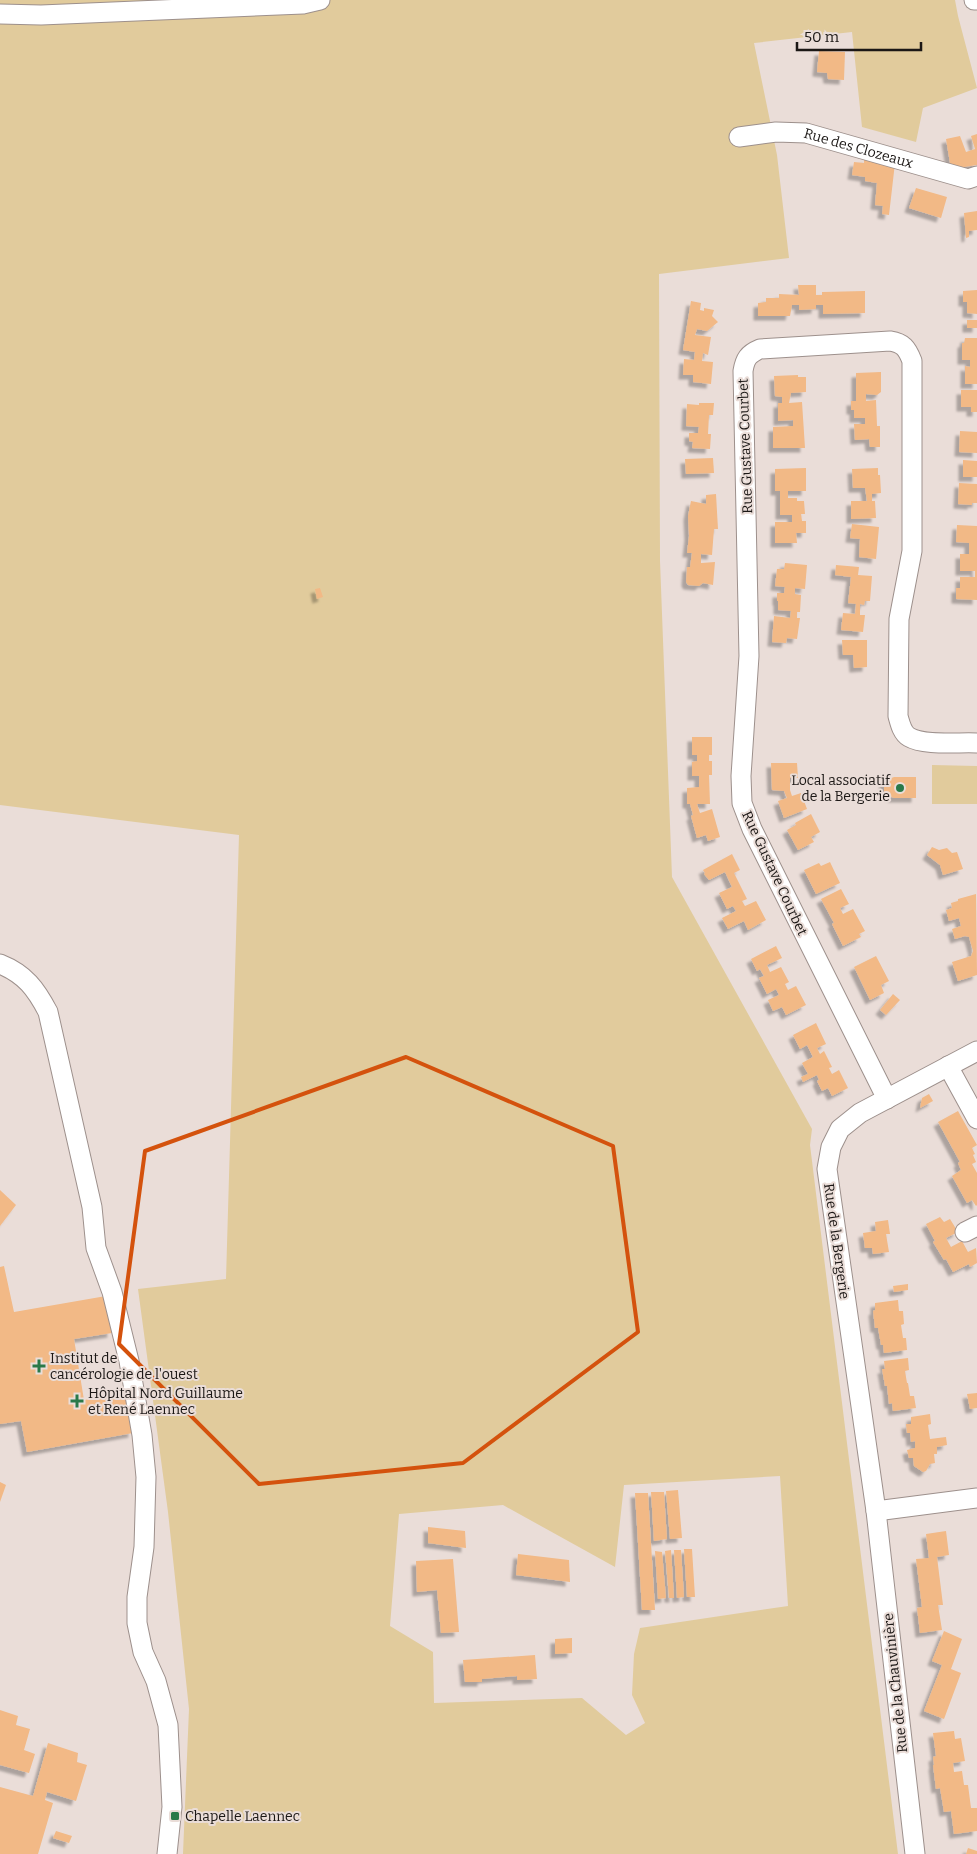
<svg xmlns="http://www.w3.org/2000/svg" width="977" height="1854" font-family="Bitter,serif">
<defs>
<filter id="shadow"><feDropShadow dx="-4.5" dy="4.5" stdDeviation="1" flood-color="#0004"/></filter>
</defs>
<rect width="100%" height="100%" fill="#eaddd8"/>
<!-- green -->
<g fill="#e1cb9c" fill-rule="evenodd">
<path d="M0,0H955L958,16L977,88L923,108L916,142L862,127L852,32L754,43L777,155L789,258L659,274L660,561L672,877L812,1129L810,1145L898,1854H183L189,1709L168,1512L138,1289L226,1279L239,835L0,805ZM780,1476L788,1606L640,1628L634,1654L632,1695L645,1723L626,1735L582,1698L434,1703L433,1652L390,1626L399,1514L503,1505L615,1567L624,1485Z"/>
<path d="M932,765L977,766V804H932Z"/>
</g>
<!-- building -->
<g fill="#f2b986" filter="url(#shadow)">
<path d="M819,51L845,52L844,80L828,79L827,73L817,72Z"/>
<path d="M977,134V165L951,169L946,139L960,136L966,152L975,149L971,136Z"/>
<path d="M864,159L895,163L889,215L882,214L883,206L875,205L877,183L865,181V177L852,175L854,162L864,163Z"/>
<path d="M916,188L947,197L941,218L909,208Z"/>
<path d="M977,211V230L969,231V237L966,238L964,213Z"/>
<path d="M798,285H816V295H822V292L865,291V313L823,314V305H816V309L799,310V305H792L790,316H758V303L766,302V298H779V294L799,295Z"/>
<path d="M977,290V314L967,313V302H963V291Z"/>
<path d="M691,301L701,303L700,310L704,311V308L714,310L712,316L718,322L707,331L697,329L695,335L711,337L708,355L703,353L702,361L713,362L711,384L693,382V375H683L684,359L694,360L695,352L683,350Z"/>
<rect x="967" y="320" width="10" height="8"/>
<path d="M965,338H977V384H965V366L970,367V360H962V343H964Z"/>
<path d="M881,372V392L877,395L866,394V401L876,400L877,426H880V447H870L869,439L855,440L854,424H865V418H854V410H851V401H856V373Z"/>
<path d="M798,375V377H806V392L791,393L789,403L802,402L805,448H773V427L793,426V420L778,421V403H782V397L775,396L774,376Z"/>
<path d="M961,390H977V412H971V407H961Z"/>
<path d="M699,403H714L713,415H709L708,434H711L710,449L692,448L693,442L689,441V433H698L699,427L686,426L687,404L699,405Z"/>
<path d="M960,431L977,432V453L959,452Z"/>
<path d="M713,458L714,473L686,474L685,459Z"/>
<path d="M963,460L977,461V477H963Z"/>
<path d="M806,468V491H788V498H797V501H804L805,514H801L802,521H806V533H796L797,543H775V522H792V515H780V491H775V469Z"/>
<path d="M878,468V475H880L881,493L872,494V501H875L876,518L851,519V501H867L865,488H853L852,469Z"/>
<path d="M959,483L977,484V503H972V505L958,504Z"/>
<path d="M716,494L718,529H714L712,555L701,554V563L715,562L713,585L703,583L699,586L688,585L686,582L687,567H690L692,553H687L689,536L688,516L691,501L706,504V495Z"/>
<path d="M852,524L879,527L876,559L859,557L860,539L850,538Z"/>
<path d="M957,525L977,526V600L956,599V588H960V577H975V571H960V554H969V543L956,542Z"/>
<path d="M785,563L807,565L805,589L795,588V594L801,595L800,612H797V618H800L797,639L787,638L786,643L772,642L774,616L790,618L791,611L778,610V601H777V593H784L785,587L775,586L777,569H784Z"/>
<path d="M836,565L859,567L858,575L872,576L870,601H865L864,605L860,604V615H865L863,632L841,630L843,613L855,614L856,604L848,603L851,577L835,575Z"/>
<path d="M320,588L323,597L317,599L315,589Z"/>
<path d="M842,640H867V667L854,668L853,655H843Z"/>
<path d="M692,737H712V755H709V761H712V775H709L710,804H697L700,813L712,809L720,837L708,841L706,835L697,838L691,816L693,815L690,804H687V788L699,787V776H692V762L697,761V755H692Z"/>
<path d="M771,763H797L798,778H790V790L792,796L801,793L807,809L784,818L778,801L787,798L784,791L772,790Z"/>
<path d="M894,777H916V798H894L884,794V781Z"/>
<path d="M811,814L820,832L811,837L814,842L798,850L787,830L796,825L795,823Z"/>
<path d="M932,847L939,850L947,848L952,853L957,852L963,869L943,875L940,865L927,855Z"/>
<path d="M732,854L740,870L734,873L747,899L742,901L745,906L756,901L766,920L748,930L744,921L728,929L722,918L736,911L733,906L727,909L719,893L732,887L725,872L709,880L704,874L705,873L703,870Z"/>
<path d="M830,862L840,883L816,894L804,870L819,863L821,866Z"/>
<path d="M841,889L849,904L840,908L843,914L853,909L865,931L859,934L861,937L843,946L832,924L834,923L821,899Z"/>
<path d="M976,894L977,975L958,981L952,962L971,956L973,951L969,937L965,936L955,939L952,929L961,926L959,918L949,921L946,910L952,908L951,903L958,901V899Z"/>
<path d="M776,946L782,958L767,965L770,972L781,967L789,982L785,984L788,990L796,986L806,1005L786,1015L782,1007L773,1011L768,1000L779,995L776,989L767,994L759,978L764,976L760,969L757,971L751,959Z"/>
<path d="M876,956L889,981L881,985L884,993L870,1000L854,967Z"/>
<path d="M893,994L900,1000L886,1015L880,1010Z"/>
<path d="M816,1023L826,1044L817,1048L820,1054L824,1051L832,1067L829,1068L832,1074L839,1070L848,1088L832,1096L828,1088L822,1091L817,1081L819,1080L817,1075L803,1082L801,1077L808,1074L802,1063L813,1057L807,1045L800,1049L793,1035Z"/>
<path d="M929,1094L933,1101L920,1108L922,1098Z"/>
<path d="M958,1111L977,1145L972,1148L975,1154L973,1155L976,1162L972,1164L977,1173V1205L976,1206L972,1200L967,1203L952,1176L961,1170L958,1163L960,1162L938,1122Z"/>
<path d="M0,1190L16,1205L0,1226Z"/>
<path d="M940,1217L944,1222L950,1219L958,1232L946,1238L951,1247L962,1241L968,1252L976,1248L977,1263L970,1267L969,1264L953,1272L946,1259L944,1260L933,1242L935,1241L926,1224Z"/>
<path d="M888,1220L890,1234H886L889,1252L873,1254L872,1248H865L863,1233L876,1231L875,1222Z"/>
<path d="M4,1266L14,1312L106,1296L112,1333L74,1339L84,1400L128,1393L133,1433L27,1452L21,1421L0,1424V1267Z"/>
<path d="M908,1284V1290L894,1292L893,1286Z"/>
<path d="M898,1300L899,1311H903L904,1324L901,1325L903,1338H906L907,1350L884,1353L883,1345H881L878,1328H875L873,1311L875,1310V1303Z"/>
<path d="M908,1358L909,1370L905,1371L907,1383H908L910,1396H914L916,1408L893,1411L892,1403L889,1404L887,1386H885L882,1369H885L884,1361Z"/>
<path d="M977,1393V1408L970,1409L967,1394Z"/>
<path d="M930,1414L931,1424L928,1425L930,1439L946,1437L947,1445L937,1447V1454H934L935,1463L930,1464L926,1471L923,1472L914,1466L913,1458H909L907,1450L915,1448V1441L911,1442L910,1433H907L906,1424H911V1417Z"/>
<path d="M0,1482L6,1485L0,1502Z"/>
<path d="M678,1490L682,1538L670,1539L666,1491Z"/>
<path d="M651,1492H664L667,1539L654,1541Z"/>
<path d="M635,1493H648L655,1610H642Z"/>
<path d="M428,1527L465,1531L466,1548L428,1543Z"/>
<path d="M946,1531L949,1555L937,1557L943,1605H938L942,1630L920,1633L917,1608L922,1607L916,1559L929,1558L926,1534Z"/>
<path d="M684,1549H692L695,1597H687Z"/>
<path d="M671,1550L674,1598H669L665,1551Z"/>
<path d="M674,1550H681L684,1597L677,1598Z"/>
<path d="M655,1551L662,1552L666,1598L658,1599Z"/>
<path d="M518,1554L569,1560L570,1582L516,1575Z"/>
<path d="M453,1559L459,1632L441,1633L437,1590L417,1592L416,1561Z"/>
<path d="M944,1631L962,1639L951,1669L961,1673L944,1719L924,1711L942,1665L932,1661Z"/>
<path d="M572,1638V1653L555,1654V1639Z"/>
<path d="M535,1655L537,1679L517,1680V1676L482,1679V1682H465L463,1660Z"/>
<path d="M0,1710L18,1716L16,1725L30,1729L24,1750L35,1754L29,1773L0,1765Z"/>
<path d="M954,1731L955,1739L961,1738L965,1761L953,1763L954,1772L962,1771L964,1785H968L971,1808H977V1831L954,1834L951,1811L944,1812L940,1788L936,1789L933,1765H934L933,1757L936,1756L933,1733Z"/>
<path d="M48,1743L78,1753L77,1762L87,1765L76,1801L47,1792L45,1800L53,1803L38,1854H0V1787L33,1796Z"/>
<path d="M56,1831L72,1836L69,1843L53,1838Z"/>
<path d="M968,1848L977,1851V1854H966Z"/>
</g>
<g fill="none" stroke-linecap="round" stroke-linejoin="round">
<defs>
<g id="street">
<path d="M974,0H977"/>
<path d="M0,14L41,15L303,4L320,0"/>
<path id="s1" d="M739,137L776,132L806,133L968,179L977,176"/>
<path d="M0,964C25,974 36,989 48,1012L92,1207L96,1248L112,1292L129,1361L142,1435L146,1477L144,1547L137,1597V1623L143,1652L156,1681L168,1725L172,1807L167,1854"/>
<path d="M948,1066L977,1119"/>
<path d="M887,1099L752,829L742,803L741,776L749,656L743,371C745,359 748,354 760,349L890,341C903,343 907,348 912,361V551L899,619L898,716C900,723 902,733 909,737C924,746 959,742 977,743"/>
<path d="M965,1232L977,1226"/>
<path d="M876,1511L977,1498"/>
<path d="M915,1854L876,1511L827,1169L831,1147L840,1129L860,1113L977,1051"/>
</g>
</defs>
<!-- street casing -->
<use href="#street" stroke="#9d908c" stroke-width="21"/>
<!-- street -->
<use href="#street" stroke="#fff" stroke-width="19"/>
</g>
<!-- marked area -->
<path fill="none" stroke="#d4520d" stroke-width="4" stroke-linejoin="round" d="M406,1057L613,1146L638,1332L463,1463L259,1484L119,1344L145,1151Z"/>
<!-- markers -->
<g fill="#2a7949" stroke="#eaddd8" stroke-width="2">
<circle cx="900" cy="788" r="5"/>
<path d="M36.5 1358.5h5v5h5v5h-5v5h-5v-5h-5v-5h5z"/>
<path d="M74.5 1393.5h5v5h5v5h-5v5h-5v-5h-5v-5h5z"/>
<rect x="170" y="1811" width="10" height="10" rx="2.5"/>
</g>
<g text-anchor="middle" stroke-width="4" stroke-linejoin="round" paint-order="stroke">
<!-- street labels -->
<g font-size="14" fill="#1b1715" stroke="#eaddd8">
<text dy="5" stroke="none"><textPath href="#s1" startOffset="122">Rue des Clozeaux</textPath></text>
<text transform="translate(745 446) rotate(-92)" y="5">Rue Gustave Courbet</text>
<text transform="translate(775 873) rotate(65)" y="5">Rue Gustave Courbet</text>
<text transform="translate(837 1241) rotate(82)" y="5">Rue de la Bergerie</text>
<text transform="translate(895 1683) rotate(-96)" y="5">Rue de la Chauvinière</text>
</g>
<!-- poi labels -->
<g font-size="14" fill="#1b1715" stroke="#eaddd8" text-anchor="start">
<text x="890" y="785" text-anchor="end">Local associatif<tspan x="890" dy="16">de la Bergerie</tspan></text>
<text x="50" y="1363">Institut de<tspan x="50" dy="16">cancérologie de l'ouest</tspan></text>
<text x="88" y="1398">Hôpital Nord Guillaume<tspan x="88" dy="16">et René Laennec</tspan></text>
<text x="185" y="1821">Chapelle Laennec</text>
</g>
</g>
<!-- scale -->
<path d="M797 42v8h124v-8" fill="none" stroke="#1b1715" stroke-width="2.5"/>
<text x="804" y="42" font-size="15" fill="#1b1715" stroke="#eaddd8" stroke-width="4" paint-order="stroke">50 m</text>
</svg>
